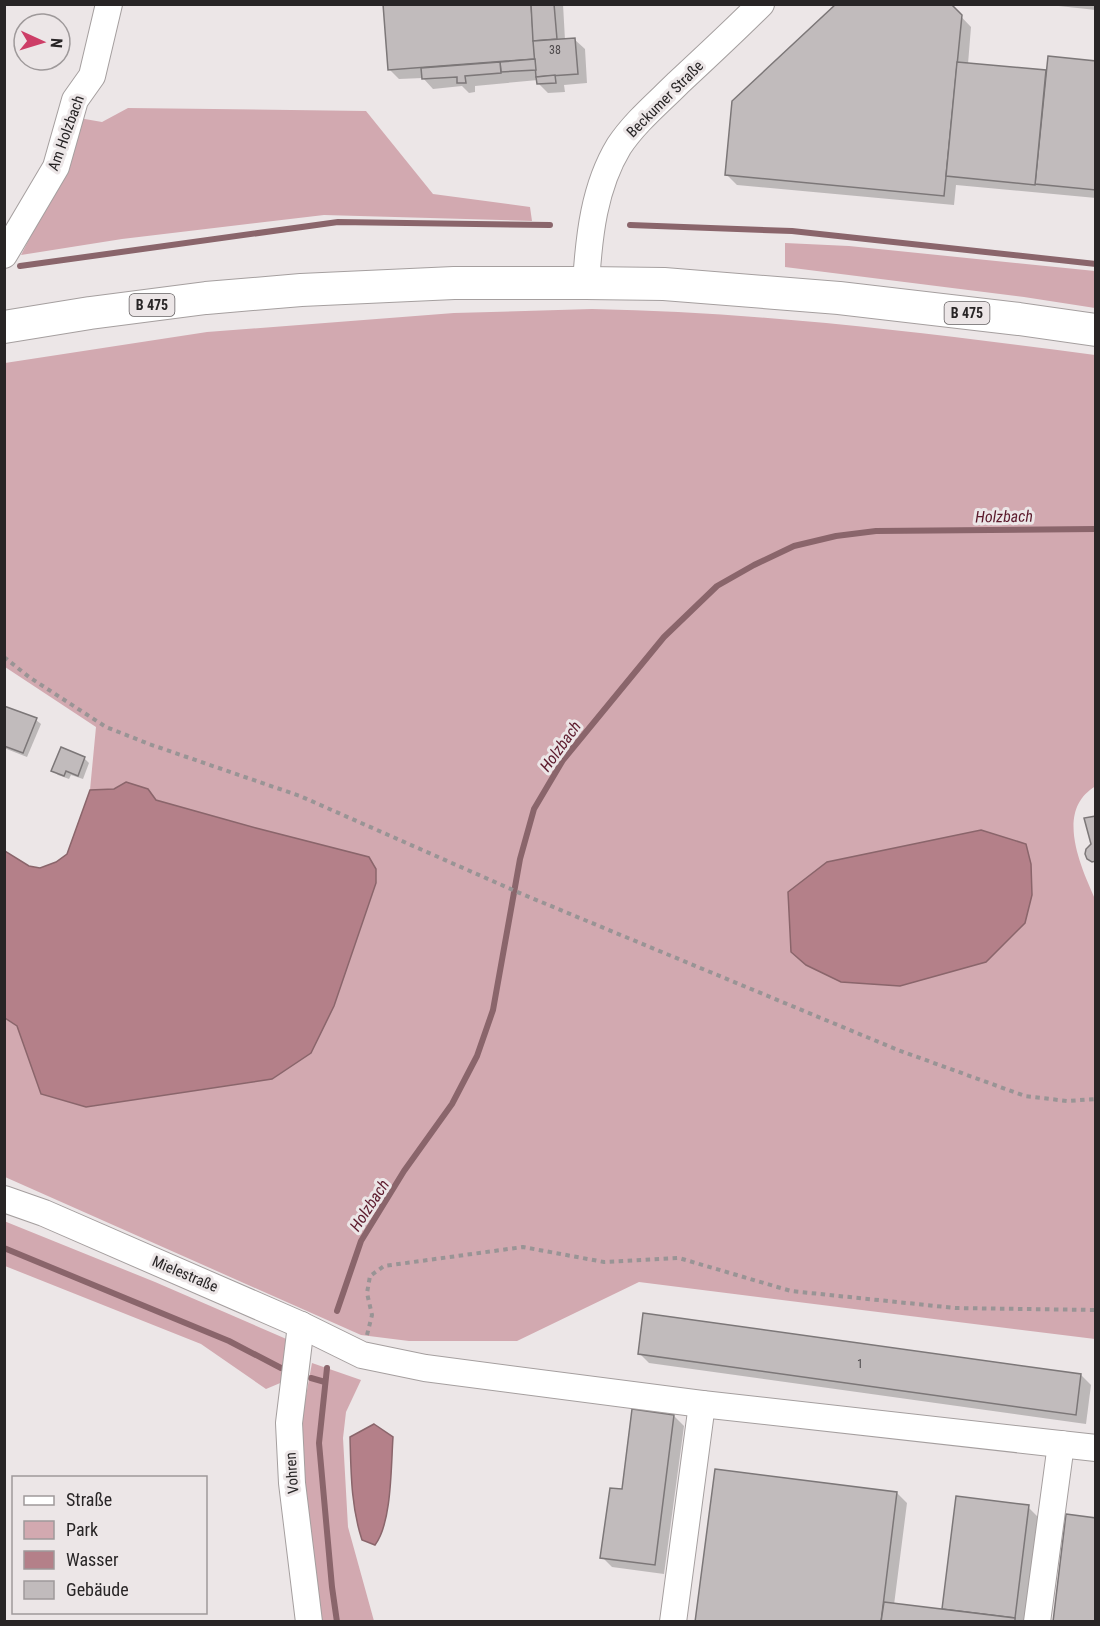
<svg xmlns="http://www.w3.org/2000/svg" width="1100" height="1626" font-family="'Roboto Condensed',sans-serif">
<rect width="100%" height="100%" fill="#ece6e7"/>
<!-- green -->
<g fill="#d2a9b0">
<path d="M128,108L366,111L433,194L530,207L532,221L324,215L122,239L21,255L64,171L79,118L102,122Z"/>
<path d="M785,243L849,246L1095,271V308L1024,297L785,267Z"/>
<path d="M592,309C761,312 929,333 1095,355L1096,786C1054,810 1081,867 1096,901L1095,1339L639,1282L517,1341H409L361,1335L5,1177L4,1018L17,1026L41,1094L86,1107L272,1079L311,1052L334,1006L376,883V869L256,828L156,800L148,789L90,790L96,727L5,667V363L207,332L454,313Z"/>
<path d="M4,1221L155,1282L291,1341L285,1381L266,1389L201,1344L5,1266Z"/>
<path d="M312,1363L361,1380L346,1412L343,1438L348,1527L374,1621H321L305,1481L301,1423Z"/>
</g>
<!-- water -->
<g fill="#b48089" stroke="#8a656b" stroke-width="1.5">
<path d="M126,782L148,789L156,800L256,828L369,857L376,869V883L334,1006L311,1053L272,1079L86,1107L41,1094L17,1026L5,1018V851L29,866L40,868L56,862L67,854L90,790L114,789Z"/>
<path d="M981,830L1026,844L1031,864L1032,895L1025,923L986,962L900,986L841,982L806,965L791,952L788,892L827,862Z"/>
<path d="M374,1424L393,1437C391,1465 392,1523 375,1545L362,1540C351,1507 351,1472 350,1437Z"/>
</g>
<!-- shadow -->
<g fill="#0003">
<path d="M384,4H563L565,40L574,39L585,49L587,83L564,85L565,92L548,93L538,83V80L475,86V92L469,93L462,86L433,89L423,78L399,79L389,69Z"/>
<path d="M949,4L971,27L968,64L1048,72L1096,62V198L956,185L954,205L737,185L727,175Z"/>
<path d="M1096,4V10L1040,4Z"/>
<path d="M4,708L36,720L41,724L27,757L4,748Z"/>
<path d="M84,758L89,763L83,779L71,775L69,779L58,775L53,770Z"/>
<path d="M639,1353L1081,1375L1091,1385L1086,1424L649,1363Z"/>
<path d="M674,1416L684,1426L664,1574L612,1567L602,1557L623,1491Z"/>
<path d="M897,1493L907,1503L894,1605L943,1611L957,1498L1028,1507L1038,1517L1025,1622H696Z"/>
</g>
<g fill="none" stroke-linecap="round" stroke-linejoin="round">
<!-- stream -->
<g stroke="#8a656b" stroke-width="6">
<path d="M630,225L792,231L1096,264"/>
<path d="M20,266L338,222L550,225"/>
<path d="M4,1248L229,1341L281,1368"/>
<path d="M337,1311L361,1241L404,1171L452,1104L477,1056L493,1010L520,859L534,809L563,760L664,637L717,586L754,565L794,546L836,536L876,531L1096,529"/>
<path d="M327,1368L319,1443L332,1587L337,1622"/>
<path d="M311,1378L325,1382"/>
</g>
</g>
<!-- building -->
<g fill="#c1bbbc" stroke="#7c7778" stroke-width="1.5">
<path d="M383,4H531L535,59L388,70Z"/>
<path d="M531,4H554L557,39L533,41Z"/>
<path d="M836,4H951L962,15L944,196L725,175L732,101Z"/>
<path d="M575,38L578,74L536,77L533,41Z"/>
<path d="M1048,56L1096,61V190L1035,184Z"/>
<path d="M535,59L536,70L501,72L500,62Z"/>
<path d="M500,62L501,73L465,76L466,83H457V77L422,79L421,68Z"/>
<path d="M957,62L1046,70L1035,185L946,176Z"/>
<path d="M555,75L556,83L537,84L536,77Z"/>
<path d="M4,706L37,718L23,753L4,746Z"/>
<path d="M61,747L85,757L78,776L66,771L64,776L51,771Z"/>
<path d="M1096,816V861L1092,862L1087,859L1085,854L1086,849L1091,844L1084,818Z"/>
<path d="M643,1313L1081,1374L1076,1415L638,1354Z"/>
<path d="M632,1409L674,1415L655,1565L600,1558L610,1488L622,1489Z"/>
<path d="M715,1469L897,1492L881,1622H695Z"/>
<path d="M956,1496L1029,1505L1015,1618L942,1609Z"/>
<path d="M1066,1514L1096,1518V1622H1053Z"/>
<path d="M884,1602L1015,1618V1622H881Z"/>
</g>
<g fill="none" stroke-linecap="round" stroke-linejoin="round">
<defs>
<g id="minor">
<path d="M4,255L56,167L75,100L92,76L109,4"/>
<path d="M586,283C589,236 594,187 619,146C635,122 658,103 678,83C706,57 734,31 761,4"/>
<path d="M4,1199L44,1213L301,1325L362,1355L425,1368L702,1404L1096,1448"/>
<path d="M301,1325L289,1423L292,1483L309,1622"/>
<path d="M673,1622L702,1404"/>
<path d="M1037,1622L1061,1444"/>
</g>
<path id="major" d="M4,327L90,313L206,298L301,290L454,283H586L664,284L839,298L1019,319L1096,330"/>
</defs>
<!-- minor casing -->
<use href="#minor" stroke="#a59f9f" stroke-width="28"/>
<!-- major casing -->
<use href="#major" stroke="#a59f9f" stroke-width="34"/>
<!-- path -->
<g stroke="#999495" stroke-width="4" stroke-dasharray="4.5 4.5" stroke-linecap="butt">
<path d="M4,657L29,677L106,727L149,744L300,796L522,894L898,1050L1025,1096L1067,1101L1096,1099"/>
<path d="M367,1335L372,1315L367,1293L370,1276L384,1266L523,1247L604,1262L679,1258L791,1291L955,1308L1096,1310"/>
</g>
<!-- minor -->
<use href="#minor" stroke="#fff" stroke-width="26"/>
<!-- major -->
<use href="#major" stroke="#fff" stroke-width="32"/>
</g>
<g text-anchor="middle" stroke-width="6" stroke-linejoin="round" paint-order="stroke">
<!-- number labels -->
<g font-size="12" fill="#4e4a4c">
<text x="555" y="54">38</text>
<text x="860" y="1368">1</text>
</g>
<!-- shield labels -->
<g fill="#ece6e7" stroke="#635f60" stroke-width="1.5">
<rect x="129.5" y="294" width="45" height="22" rx="4.5"/>
<rect x="944.5" y="302" width="45" height="22" rx="4.5"/>
</g>
<g font-size="14" font-weight="bold" fill="#282526">
<text x="152" y="310">B 475</text>
<text x="967" y="318">B 475</text>
</g>
<!-- street labels -->
<g font-size="15" fill="#282526" stroke="#ece6e7">
<text transform="translate(665 99) rotate(-45)" y="5">Beckumer Straße</text>
<text transform="translate(66 133) rotate(-70)" y="5">Am Holzbach</text>
<text transform="translate(185 1274) rotate(23)" y="5">Mielestraße</text>
<text transform="translate(292 1473) rotate(-94)" y="5">Vohren</text>
</g>
<!-- water labels -->
<g font-size="16" font-style="italic" fill="#5b192b" stroke="#ece6e7">
<text transform="translate(1004 516) rotate(-1)" y="6">Holzbach</text>
<text transform="translate(560 746) rotate(-54)" y="6">Holzbach</text>
<text transform="translate(369 1205) rotate(-57)" y="6">Holzbach</text>
</g>
</g>
<!-- border -->
<rect width="1100" height="1626" fill="none" stroke="#282526" stroke-width="12"/>
<!-- legend -->
<rect x="12" y="1476" width="195" height="138" fill="#ece6e7" stroke="#9e999a" stroke-width="1.5"/>
<rect x="24" y="1496" width="30" height="9" fill="#ffffff" stroke="#9e999a" stroke-width="1.5"/>
<text x="66" y="1506" font-size="18" fill="#282526">Straße</text>
<rect x="24" y="1521" width="30" height="18" fill="#d2a9b0" stroke="#9e999a" stroke-width="1.5"/>
<text x="66" y="1536" font-size="18" fill="#282526">Park</text>
<rect x="24" y="1551" width="30" height="18" fill="#b48089" stroke="#9e999a" stroke-width="1.5"/>
<text x="66" y="1566" font-size="18" fill="#282526">Wasser</text>
<rect x="24" y="1581" width="30" height="18" fill="#c1bbbc" stroke="#9e999a" stroke-width="1.5"/>
<text x="66" y="1596" font-size="18" fill="#282526">Gebäude</text>
<!-- north arrow -->
<g transform="translate(42 42) rotate(94)"><circle r="28" fill="#ece6e7" stroke="#9e999a" stroke-width="1.5"/>
<path d="M0-4.5L10 22L0 15L-10 22Z" fill="#cd3e67"/>
<text y="-9" font-size="16" font-weight="bold" text-anchor="middle" fill="#282526">N</text>
</g>
</svg>
